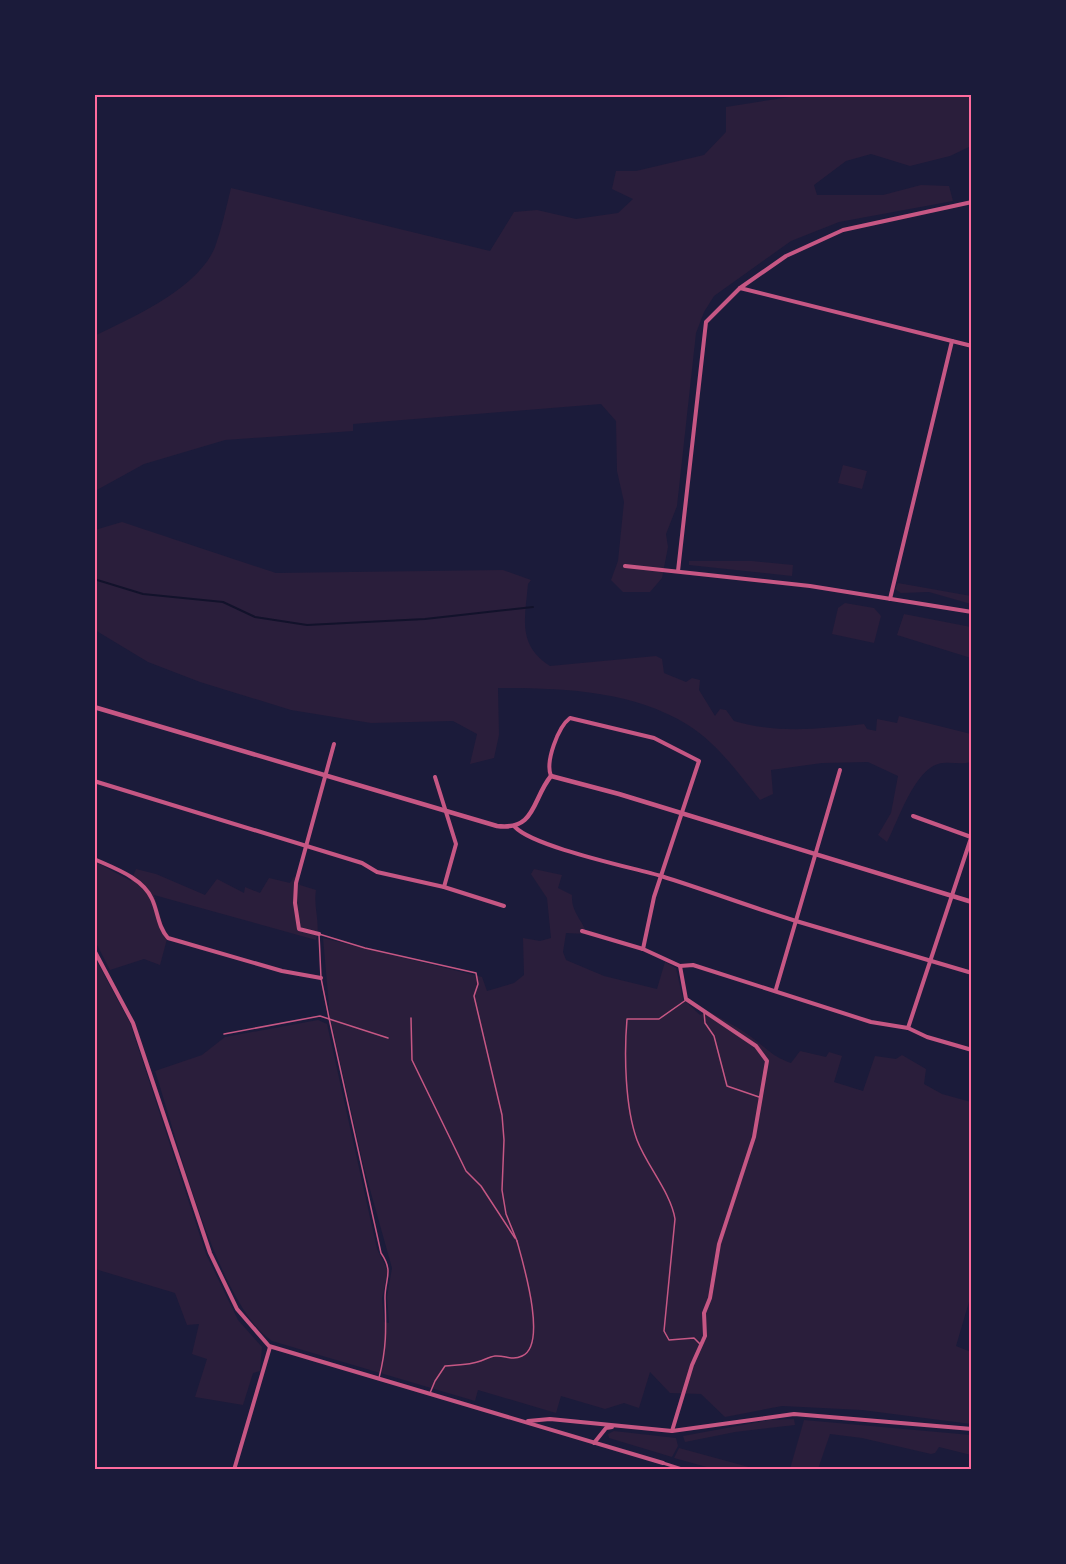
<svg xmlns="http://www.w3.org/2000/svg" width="1066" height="1564" font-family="'IBM Plex Serif',serif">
<rect width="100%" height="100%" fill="#1b1b3a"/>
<!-- green -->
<g fill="#2a1e3b">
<path d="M809,94L971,95V146L950,156L910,166L871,154L846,161L814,185L817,195H883L921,185L949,186L953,201L839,222L791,241L714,296L704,312L696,333L677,506L666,534L668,547L662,578L650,592H623L611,580L618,561L624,502L617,471L616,421L601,404L353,424V431L225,440L144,464L95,491L94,336C132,318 199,288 215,247C222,228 226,208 231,188L490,251L514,212L537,210L576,219L618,213L633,199L612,189L616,171H636L704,155L726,132V107Z"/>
<path d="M843,465L867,471L862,489L838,483Z"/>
<path d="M122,522L276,573L503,570L531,580L528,584C525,618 517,645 550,666L656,656L662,659L664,673L686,682L692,678L700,680L699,690L715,716L720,709L726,710L734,721C777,734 820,729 864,724L867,729L876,731L877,719L897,723L899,716L971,734V762C960,765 949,761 938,764C914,771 898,821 887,842L878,835L891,813L898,776L868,762L822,763L771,770L773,794L760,800C739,774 717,743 688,725C632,690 561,688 498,688L499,735L494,758L470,764L477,734L453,721L371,723L291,710L200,682L148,662L95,630V530Z"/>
<path d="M689,561H752L793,565L792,576L689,565Z"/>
<path d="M898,583L971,596V604L929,592L901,593L895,589Z"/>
<path d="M845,603L874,608L881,616L874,643L832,634L838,608Z"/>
<path d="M904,614L971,627V658L897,635Z"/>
<path d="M94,861L131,881L136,869L156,874L205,895L217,879L244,893L245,887L260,893L269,878L290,883L294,877L298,878L300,885L316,890C313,909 321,922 316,940L154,895L167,939L160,965L144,959L110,970L95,941Z"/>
<path d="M534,869L562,875L558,888L572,895C571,912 582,919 587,934L566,933L563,952L566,960L604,976L657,989L665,962L676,968L683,999L700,1015L708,1011C726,1021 745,1031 760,1044C773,1054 775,1057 791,1063L800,1051L826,1057L829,1052L842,1056L834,1082L863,1091L875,1056L896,1059L902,1055L926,1069L924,1084L942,1094L971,1102V1295L956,1346L971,1352V1424L862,1410L782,1406L725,1417L701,1394L670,1393L650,1372L639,1408L624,1403L605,1409L561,1396L556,1413L478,1390L475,1401L272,1341C218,1306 176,1135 155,1071L202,1055L225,1037L318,1020L327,1024L377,1249L388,1271L382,1298L384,1322L389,1323L387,1297L392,1268L364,1168L330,1017L323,938L482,977L487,991L514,983L524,975L523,938L540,941L551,938L547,898L531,874Z"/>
<path d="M95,958L130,1023L206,1254L238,1320L262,1347L260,1371L253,1373L243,1405L195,1397L207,1359L192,1354L199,1324L187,1325L175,1293L95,1269Z"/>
<path d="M794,1419L795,1425L735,1432L685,1442L683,1436L769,1420Z"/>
<path d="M804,1420L971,1435V1455L939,1447L935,1453L931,1454L862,1438L830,1434L818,1469H790Z"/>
<path d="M614,1431L676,1438L678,1446L672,1457L609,1438L608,1434Z"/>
<path d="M679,1448L756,1469H714L674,1458Z"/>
</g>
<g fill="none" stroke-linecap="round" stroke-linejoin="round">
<!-- stream -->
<path stroke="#12122b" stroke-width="2" d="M94,579L143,594L223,602L255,617L307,625L425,619L533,607"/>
<!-- service -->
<g stroke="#c65784" stroke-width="1.5">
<path d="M686,1000L659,1019H627C624,1054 625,1107 637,1140C647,1166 671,1193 675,1219L664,1331L669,1340L694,1338L701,1345"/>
<path d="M704,1012L705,1023L714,1036L727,1086L759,1097"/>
<path d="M411,1018L412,1060L466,1171L481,1186L515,1238"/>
<path d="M224,1034L320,1016L388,1038"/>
<path d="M379,1378C387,1347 386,1328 385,1298C385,1278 394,1272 381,1253L329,1018L321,978L319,934L365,948L476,973L478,984L474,996L502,1115L504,1140L502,1190L506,1214L517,1241"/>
<path d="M430,1393L435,1381L445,1366C454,1365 464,1365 473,1363C481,1362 488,1357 495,1356C505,1355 512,1361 522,1356C548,1345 523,1263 517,1241"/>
</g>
<!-- pedestrian -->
<path stroke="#c65784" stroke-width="3" d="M663,1463L685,1470"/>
<!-- minor -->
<g stroke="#c65784" stroke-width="4">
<path d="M740,288L786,256L843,230L972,202"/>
<path d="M625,566L810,586L972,612"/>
<path d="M678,571L706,322L740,288L972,346"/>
<path d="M890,599L952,341"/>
<path d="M551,776C545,762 558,727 570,718L654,738L699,761L654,897L643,949"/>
<path d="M435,777L456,844L444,887"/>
<path d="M94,781L362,863L377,872L444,887L504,906"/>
<path d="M913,816L971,837"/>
<path d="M515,827C534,847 630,867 661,876C706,890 751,907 796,921C855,939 913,955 972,973"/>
<path d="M94,859C114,868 143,878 152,899C158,912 158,927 168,938L282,971L321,978"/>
<path d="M582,931L643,949L680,966L693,965L871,1022L908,1028L927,1037L972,1050"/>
<path d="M319,934L299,929L295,903L296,883L334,744"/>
<path d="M94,950L133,1023L210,1253L237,1309L269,1346L663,1463"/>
<path d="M776,989L840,770"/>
<path d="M908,1028L972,835"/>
<path d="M528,1421L550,1419L672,1431L794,1414L972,1429"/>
<path d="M672,1431L692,1365L705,1336L704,1313L710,1298L719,1244L754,1137L767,1061L756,1046L686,999L680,966"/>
<path d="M594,1443L606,1428L612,1427"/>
<path d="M234,1470L270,1347"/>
</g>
<!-- tertiary -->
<path stroke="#c65784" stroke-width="4.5" d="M94,707L497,826C536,831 532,799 551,776L619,794L972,902"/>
</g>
<!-- border -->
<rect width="1066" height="1564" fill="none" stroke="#1b1b3a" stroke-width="192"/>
<rect x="96" y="96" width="874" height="1372" fill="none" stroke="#ff6b9d" stroke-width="2"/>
</svg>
